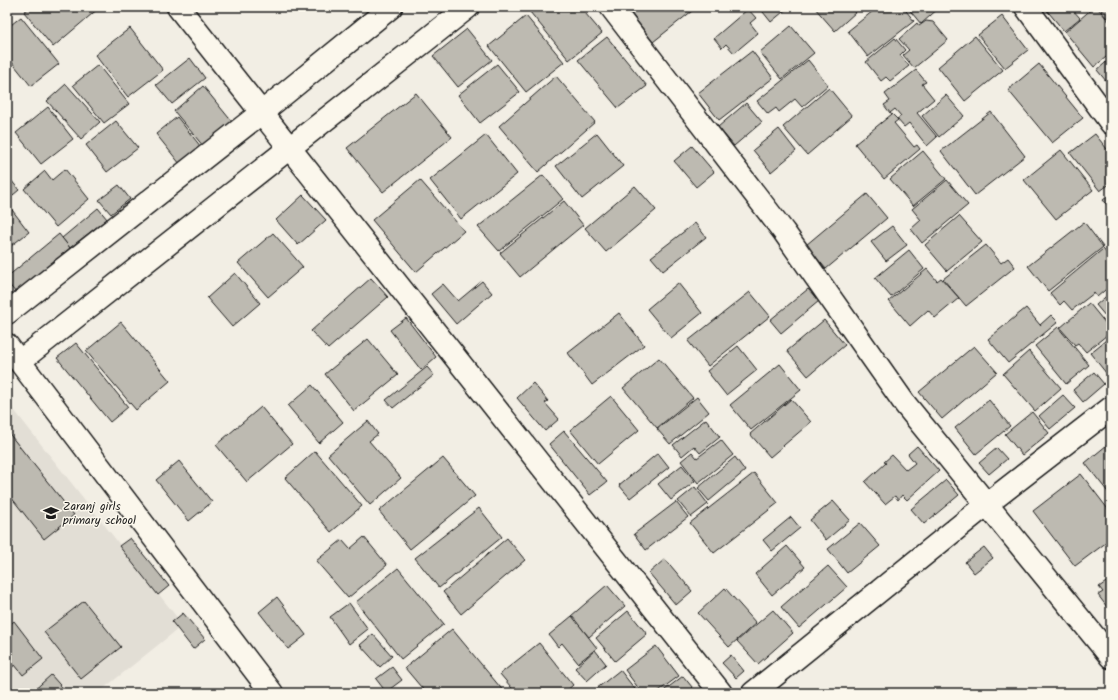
<svg xmlns="http://www.w3.org/2000/svg" width="1118" height="700" font-family="Kalam,sans-serif">
<rect width="100%" height="100%" fill="#f2eee4"/>
<filter id="ink" filterUnits="userSpaceOnUse"><feTurbulence type="fractalNoise" baseFrequency=".025" numOctaves="2"/><feDisplacementMap in="SourceGraphic" scale="8" xChannelSelector="R" yChannelSelector="G"/><feConvolveMatrix kernelMatrix="1 2 1 2 8 2 1 2 1" color-interpolation-filters="sRGB"/></filter>
<g filter="url(#ink)">
<!-- built -->
<path fill="#e2ded5" d="M7,401L183,625L98,693H7Z"/>
<!-- building -->
<g fill="#bdbab1" stroke="#1c1c1c">
<path d="M30,7H98L99,8L53,47L24,12Z"/>
<path d="M536,7H580L602,33L569,60L530,12Z"/>
<path d="M638,7H697L653,42L631,13Z"/>
<path d="M759,7H789L771,22Z"/>
<path d="M814,7H852L856,12L835,31Z"/>
<path d="M878,7H903L914,21L868,57L848,31Z"/>
<path d="M907,7H940L921,24Z"/>
<path d="M1044,7H1074L1072,9L1080,18L1064,31Z"/>
<path d="M1094,7H1097L1111,24V53L1094,67L1065,32Z"/>
<path d="M1106,7H1111V23L1101,11Z"/>
<path d="M748,9L756,18L750,23L758,33L734,53L726,44L722,48L714,38Z"/>
<path d="M526,16L564,62L526,92L489,46Z"/>
<path d="M1002,16L1028,50L1005,68L978,35Z"/>
<path d="M21,17L59,64L31,86L7,56V28Z"/>
<path d="M926,21L933,22L948,40L914,68L903,55L909,50L899,39L917,23L919,26Z"/>
<path d="M791,26L814,53L782,79L760,52Z"/>
<path d="M130,28L163,70L128,97L95,55Z"/>
<path d="M467,29L492,60L458,87L433,56Z"/>
<path d="M975,36L1003,70L965,101L938,67Z"/>
<path d="M607,37L647,86L618,108L578,60Z"/>
<path d="M895,38L905,50L900,55L909,66L890,81L886,77L881,81L866,62Z"/>
<path d="M752,51L773,78L719,120L698,93Z"/>
<path d="M190,58L205,78L172,104L156,85Z"/>
<path d="M1111,58V87L1097,70Z"/>
<path d="M808,60L828,85L802,107L795,99L779,112L776,108L768,114L757,101Z"/>
<path d="M497,64L520,92L480,123L458,95Z"/>
<path d="M1039,64L1083,118L1052,143L1008,90Z"/>
<path d="M98,65L129,104L104,123L73,85Z"/>
<path d="M916,70L926,82L922,84L934,99L917,113L937,137L927,146L909,123L904,127L897,119L901,116L895,109L890,113L884,105L890,101L885,94Z"/>
<path d="M556,76L595,122L538,172L499,126Z"/>
<path d="M66,84L100,122L81,139L47,101Z"/>
<path d="M203,86L233,123L204,147L174,111Z"/>
<path d="M829,88L852,116L807,155L783,127Z"/>
<path d="M416,93L452,137L383,192L347,148Z"/>
<path d="M946,95L964,116L939,137L922,116Z"/>
<path d="M746,103L762,122L734,146L718,127Z"/>
<path d="M48,107L73,139L41,164L16,133Z"/>
<path d="M991,112L1025,156L975,195L941,151Z"/>
<path d="M892,114L898,120L894,123L914,147L917,145L920,149L884,179L855,144Z"/>
<path d="M177,117L201,147L180,164L156,134Z"/>
<path d="M116,121L138,148L107,172L86,145Z"/>
<path d="M779,129L796,151L771,172L753,150Z"/>
<path d="M597,133L623,166L582,199L556,166Z"/>
<path d="M1095,134L1111,154V183L1100,191L1070,153Z"/>
<path d="M486,135L517,174L461,219L430,180Z"/>
<path d="M692,146L714,172L696,187L674,161Z"/>
<path d="M1061,150L1093,190L1056,219L1024,180Z"/>
<path d="M923,151L946,179L913,206L890,179Z"/>
<path d="M65,169L89,199L56,227L24,189L45,171L52,180Z"/>
<path d="M7,175L19,190L7,200Z"/>
<path d="M543,175L563,199L499,251L478,227Z"/>
<path d="M420,180L464,231L416,272L372,220Z"/>
<path d="M947,180L968,205L922,243L911,229L921,220L912,209Z"/>
<path d="M119,185L130,199L111,214L99,200Z"/>
<path d="M635,186L656,210L606,252L585,228Z"/>
<path d="M867,194L887,218L826,269L806,245Z"/>
<path d="M1111,194V210L1103,200Z"/>
<path d="M303,195L326,220L298,245L276,220Z"/>
<path d="M564,201L583,225L520,277L500,253Z"/>
<path d="M9,206L29,232L7,249V207Z"/>
<path d="M98,208L107,219L70,248L62,238Z"/>
<path d="M959,216L982,242L947,271L925,245Z"/>
<path d="M1084,222L1103,247L1048,291L1028,266Z"/>
<path d="M695,223L706,237L663,271L651,257Z"/>
<path d="M892,226L907,245L886,261L871,242Z"/>
<path d="M273,233L303,267L268,297L238,263Z"/>
<path d="M59,234L70,248L16,293L7,282V277Z"/>
<path d="M986,245L1001,263L1008,258L1015,267L966,306L943,279Z"/>
<path d="M1103,249L1111,258V285L1097,297L1094,293L1072,310L1064,301L1060,305L1050,293Z"/>
<path d="M909,250L924,269L891,297L875,278Z"/>
<path d="M927,269L937,281L941,278L959,298L935,318L928,310L910,326L889,301Z"/>
<path d="M235,273L260,303L232,327L207,298Z"/>
<path d="M371,278L388,297L328,349L311,331Z"/>
<path d="M482,281L492,293L456,324L431,294L443,284L458,301Z"/>
<path d="M678,283L702,313L671,338L647,309Z"/>
<path d="M808,289L819,301L781,333L770,320Z"/>
<path d="M750,292L770,316L708,366L688,341Z"/>
<path d="M1111,292V323L1096,305Z"/>
<path d="M1089,303L1111,330V334L1108,336L1107,335L1086,352L1078,343L1075,345L1060,328Z"/>
<path d="M1026,308L1040,325L1051,315L1058,322L1008,363L988,339Z"/>
<path d="M619,313L644,345L592,385L568,353Z"/>
<path d="M406,318L436,357L421,370L390,330Z"/>
<path d="M824,320L845,345L808,376L787,351Z"/>
<path d="M121,322L170,381L136,410L86,351Z"/>
<path d="M1058,327L1089,365L1066,384L1035,346Z"/>
<path d="M1111,336V379L1090,353Z"/>
<path d="M368,339L398,375L354,411L325,374Z"/>
<path d="M76,343L128,407L110,422L57,358Z"/>
<path d="M738,346L757,370L726,395L707,371Z"/>
<path d="M974,346L997,372L942,419L919,392Z"/>
<path d="M1029,351L1061,388L1035,411L1003,374Z"/>
<path d="M659,358L693,398L657,428L623,388Z"/>
<path d="M780,364L801,390L751,430L730,405Z"/>
<path d="M427,367L434,375L393,408L386,400Z"/>
<path d="M1094,372L1104,384L1083,402L1073,390Z"/>
<path d="M533,383L548,401L545,403L559,419L545,431L517,398Z"/>
<path d="M312,385L343,422L319,443L288,406Z"/>
<path d="M1063,395L1075,408L1050,429L1039,416Z"/>
<path d="M611,396L639,430L598,464L570,430Z"/>
<path d="M697,397L709,412L670,444L657,429Z"/>
<path d="M791,399L811,422L770,457L750,434Z"/>
<path d="M989,400L1010,426L976,454L955,428Z"/>
<path d="M261,407L292,444L247,482L216,445Z"/>
<path d="M1032,412L1049,433L1022,455L1005,434Z"/>
<path d="M706,419L720,437L700,453L694,446L682,456L673,445Z"/>
<path d="M368,421L378,434L369,441L401,478L370,505L328,455Z"/>
<path d="M7,431L74,515L44,539L7,492Z"/>
<path d="M564,431L607,482L590,495L549,444Z"/>
<path d="M721,440L733,455L698,483L681,461L692,452L697,458Z"/>
<path d="M1107,445L1111,450V496L1085,463Z"/>
<path d="M917,446L939,471L907,500L902,495L898,500L895,496L885,504L865,482L886,463L884,462L892,455L906,470L915,463L908,454Z"/>
<path d="M997,448L1007,459L989,474L979,463Z"/>
<path d="M315,451L362,506L331,532L285,478Z"/>
<path d="M658,453L669,467L630,498L619,485Z"/>
<path d="M735,457L745,471L709,501L698,488Z"/>
<path d="M443,458L475,496L410,549L379,511Z"/>
<path d="M179,461L212,502L189,521L156,480Z"/>
<path d="M682,465L695,481L671,500L658,484Z"/>
<path d="M754,473L778,503L714,553L690,523Z"/>
<path d="M1081,474L1111,513V539L1075,566L1033,511Z"/>
<path d="M946,480L959,495L924,524L911,509Z"/>
<path d="M695,487L708,504L691,517L678,501Z"/>
<path d="M833,501L850,520L826,540L810,520Z"/>
<path d="M676,502L688,517L646,550L634,534Z"/>
<path d="M479,508L502,537L439,588L415,558Z"/>
<path d="M791,517L800,528L772,551L763,540Z"/>
<path d="M860,523L880,546L847,573L828,549Z"/>
<path d="M364,537L387,565L348,598L316,561L342,540L350,549Z"/>
<path d="M130,538L169,586L158,595L119,546Z"/>
<path d="M507,538L525,560L461,614L443,592Z"/>
<path d="M787,546L805,567L772,595L755,574Z"/>
<path d="M984,547L993,558L974,573L965,562Z"/>
<path d="M665,559L692,591L676,605L649,573Z"/>
<path d="M828,566L847,587L799,628L781,607Z"/>
<path d="M398,568L444,624L401,659L356,602Z"/>
<path d="M1109,580L1111,583V604L1107,607L1098,595L1103,592L1099,587Z"/>
<path d="M607,585L625,606L589,637L571,616Z"/>
<path d="M725,588L756,623L729,647L698,613Z"/>
<path d="M277,597L306,635L288,649L259,612Z"/>
<path d="M84,601L121,647L81,679L44,632Z"/>
<path d="M349,603L368,629L349,644L330,617Z"/>
<path d="M773,610L793,633L758,664L737,641Z"/>
<path d="M628,611L647,634L615,661L596,638Z"/>
<path d="M183,613L205,639L193,649L172,622Z"/>
<path d="M572,616L597,648L578,663L562,643L558,647L549,635Z"/>
<path d="M14,621L43,659L23,675L15,665L7,670V627Z"/>
<path d="M452,629L505,693H426L405,668Z"/>
<path d="M373,634L392,656L380,667L360,645Z"/>
<path d="M539,643L573,685L564,693H516L500,674Z"/>
<path d="M656,646L679,676L656,693H642L625,670Z"/>
<path d="M595,650L606,664L587,681L575,668Z"/>
<path d="M731,655L744,671L736,678L722,663Z"/>
<path d="M392,667L402,680L386,692L376,679Z"/>
<path d="M620,670L638,693H591Z"/>
<path d="M51,675L67,693H31Z"/>
<path d="M683,676L697,693H661Z"/>
</g>
<g fill="none" stroke-linecap="round" stroke-linejoin="round">
<defs>
<g id="minor">
<path d="M178,7L721,693"/>
<path d="M611,7L784,232L905,404L1111,657"/>
<path d="M1026,7L1111,123"/>
<path d="M7,313L261,113L391,7"/>
<path d="M7,345L272,693"/>
<path d="M20,361L468,7"/>
<path d="M753,693L987,504L1111,408"/>
</g>
</defs>
<!-- minor casing -->
<use href="#minor" stroke="#1c1c1c" stroke-width="25"/>
<!-- minor -->
<use href="#minor" stroke="#fbf7ec" stroke-width="22"/>
</g>
</g>
<!-- icons -->
<defs>
<symbol id="school-bare" viewBox="-9 -9 18 18"><path d="M0-5L7-2L0 1L-7-2ZM-4 1L0 2.5L4 1V4Q0 6-4 4Z" fill="#1c1c1c" stroke="#fbf7ec" stroke-width="2.5" paint-order="stroke"/></symbol>
</defs>
<g fill-rule="evenodd">
<use href="#school-bare" x="40" y="502" width="22" height="22"/>
</g>
<g text-anchor="middle" stroke-width="3" stroke-linejoin="round" paint-order="stroke">
<!-- poi labels -->
<g font-size="12" fill="#1c1c1c" stroke="#fbf7ec" text-anchor="start">
<text x="63" y="510">Zaranj girls<tspan x="63" dy="14">primary school</tspan></text>
</g>
</g>
<!-- margin -->
<rect width="1118" height="700" fill="none" stroke="#fbf7ec" stroke-width="24"/>
<rect x="12" y="12" width="1094" height="676" fill="none" stroke="#1c1c1c" stroke-width="1.5" filter="url(#ink)"/>
</svg>
